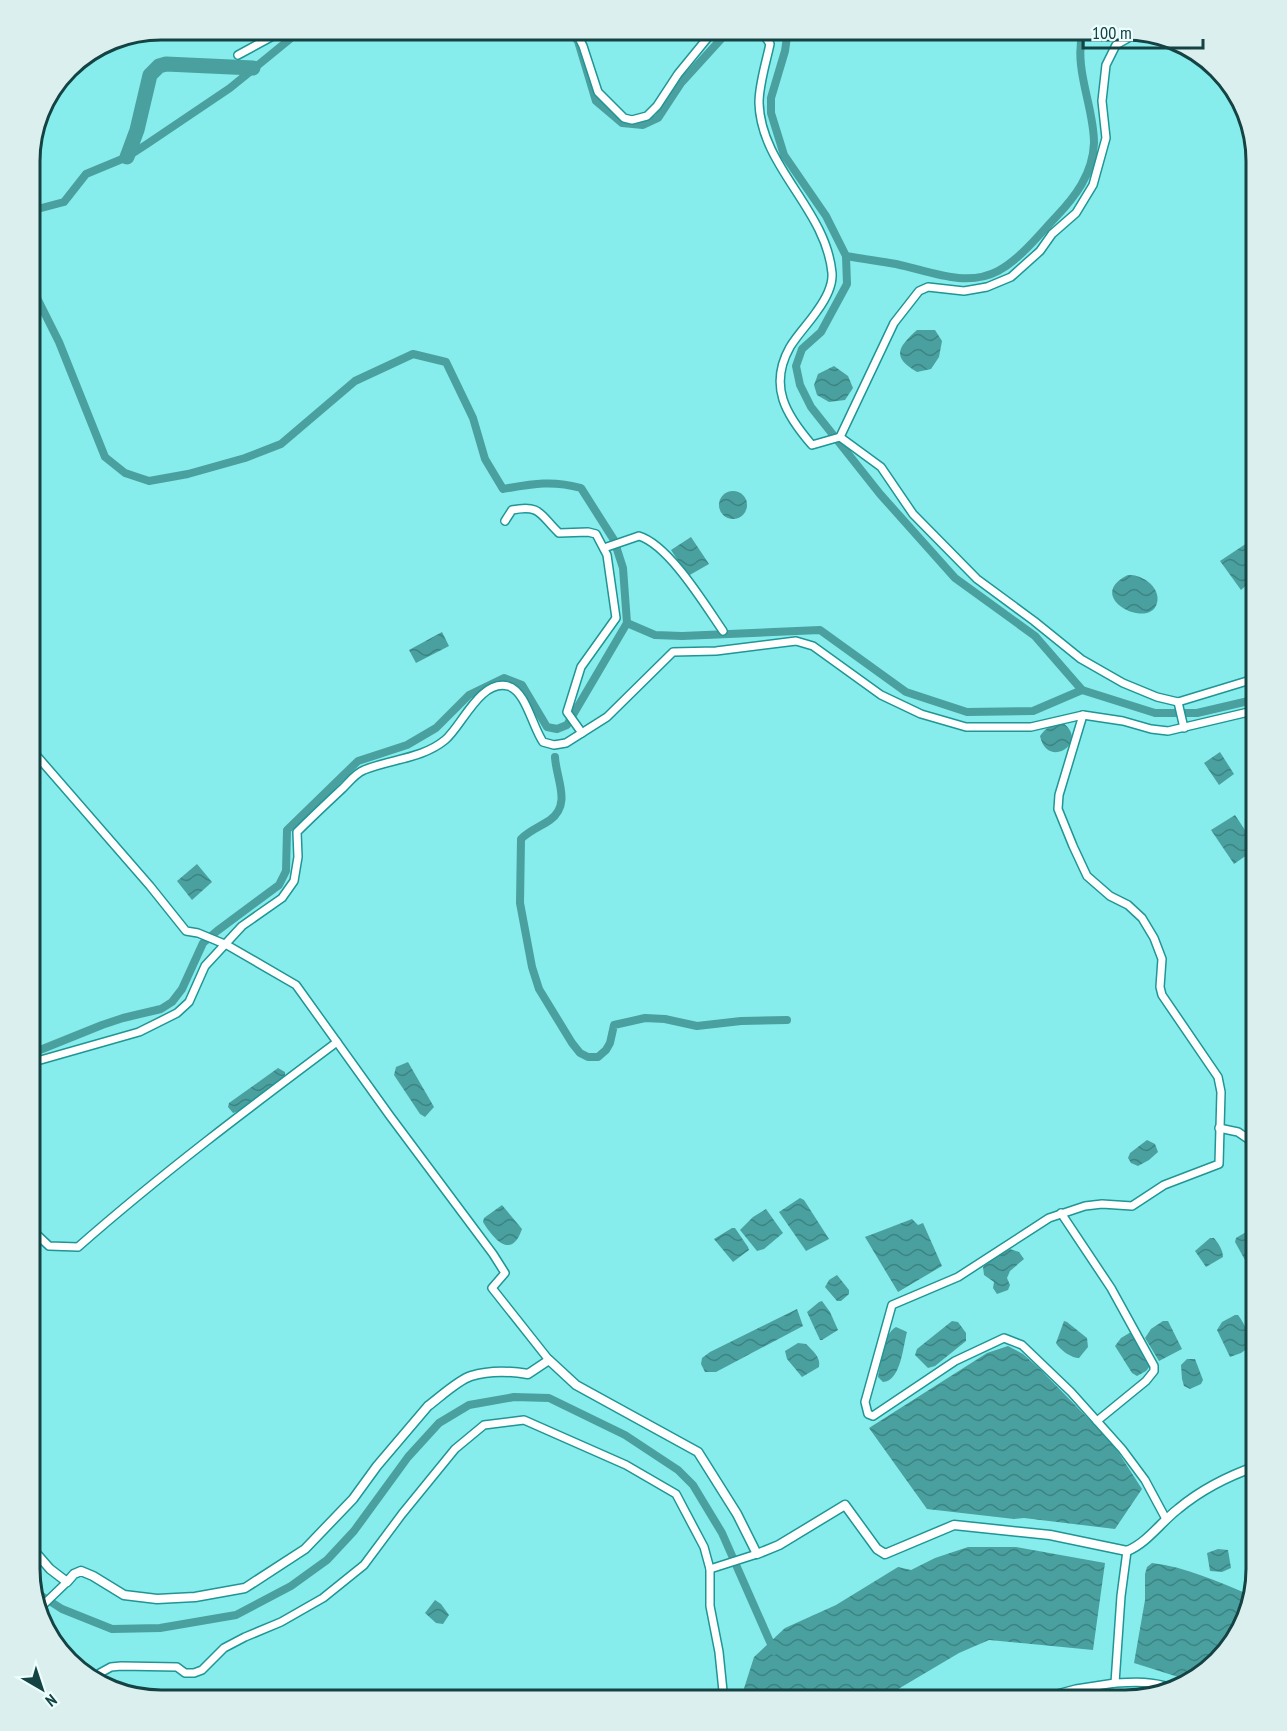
<svg xmlns="http://www.w3.org/2000/svg" width="1287" height="1731" font-family="'PT Sans Narrow',sans-serif">
<defs>
<pattern id="water-waves" width="16" height="10" patternUnits="userSpaceOnUse" patternTransform="scale(1.5)"><rect width="16" height="10" fill="#49a09f"/><path d="M0 5q4-4 8 0t8 0" fill="none" stroke="#3c8483"/></pattern>
</defs>
<rect width="100%" height="100%" fill="#86edec"/>
<!-- water -->
<g fill="url(#water-waves)">
<path d="M917,330H935L942,341L939,357L931,369L917,372C891,357 898,347 917,330Z"/>
<path d="M834,366L848,376L853,388L845,400L829,402L817,395L814,385L818,374Z"/>
<circle cx="733" cy="505" r="14"/>
<path d="M691,537L709,564L688,576L671,550Z"/>
<path d="M1247,543L1257,559V576L1241,590L1220,561Z"/>
<path d="M1128,575C1142,574 1161,587 1157,603C1150,631 1082,597 1128,575Z"/>
<path d="M442,632L449,646L416,663L409,650Z"/>
<path d="M1063,723C1090,743 1047,770 1040,736C1046,727 1053,724 1063,723Z"/>
<path d="M1220,752L1234,774L1219,785L1204,763Z"/>
<path d="M1235,815L1257,848L1234,864L1211,830Z"/>
<path d="M197,864L212,882L192,900L177,881Z"/>
<path d="M408,1062L434,1107L425,1117L420,1114L394,1075L396,1067Z"/>
<path d="M278,1068L285,1072V1075L281,1080L239,1111L233,1113L228,1107L229,1103Z"/>
<path d="M1147,1140L1155,1144L1158,1152L1149,1160L1138,1166L1131,1163L1128,1158L1130,1153Z"/>
<path d="M800,1198L804,1200L829,1239L806,1251L779,1212Z"/>
<path d="M502,1205L522,1229C511,1261 493,1238 483,1222L484,1218Z"/>
<path d="M766,1209L783,1233L764,1249L757,1251L740,1230L753,1217Z"/>
<path d="M912,1219L918,1225L923,1223L942,1266L898,1292L865,1237Z"/>
<path d="M732,1228H735L748,1247L749,1250L733,1262L714,1239Z"/>
<path d="M1246,1232H1249L1257,1244V1255L1248,1261L1245,1260L1235,1242L1236,1238Z"/>
<path d="M1210,1238H1214C1218,1243 1223,1250 1223,1257L1206,1267L1195,1251Z"/>
<path d="M1010,1249L1019,1252L1024,1259L1010,1271L1007,1278L1010,1285L1008,1290L997,1294L993,1288L994,1282L984,1275L983,1267L988,1261Z"/>
<path d="M837,1275L849,1290V1294L841,1301H837L825,1287L829,1280Z"/>
<path d="M822,1301L830,1312L838,1330L822,1340H820L807,1312L819,1302Z"/>
<path d="M797,1309L803,1326L716,1372H705L701,1364L702,1358L710,1352Z"/>
<path d="M1235,1315H1238C1245,1324 1251,1337 1248,1348L1241,1353L1230,1357L1217,1330L1222,1322Z"/>
<path d="M952,1321L958,1322L966,1333V1341L935,1366L928,1368L915,1355L917,1349Z"/>
<path d="M1064,1321L1067,1322L1087,1338L1088,1347L1079,1358C1071,1358 1060,1350 1056,1343Z"/>
<path d="M1163,1321H1168L1182,1349L1159,1361L1145,1338L1151,1329Z"/>
<path d="M896,1327L907,1332C903,1346 901,1381 883,1382L878,1377C881,1363 883,1334 896,1327Z"/>
<path d="M1131,1332L1150,1366L1146,1371L1137,1376L1132,1373L1115,1346L1121,1338Z"/>
<path d="M798,1343L806,1344C813,1351 821,1357 819,1367L802,1377L787,1359L785,1351Z"/>
<path d="M1008,1346L1023,1354L1041,1370L1113,1444L1142,1489L1115,1529L1024,1518L1014,1519L927,1509L869,1428L987,1353Z"/>
<path d="M1187,1359H1195L1203,1380L1201,1384L1190,1389L1184,1386L1182,1379L1181,1365Z"/>
<path d="M968,1547H1016L1105,1563L1093,1650L989,1640L959,1653L883,1698L882,1701H740L754,1657L785,1628L836,1605L898,1567L911,1570L935,1558Z"/>
<path d="M1218,1549L1228,1550L1231,1568L1222,1572L1210,1571L1207,1553Z"/>
<path d="M1152,1563C1186,1567 1219,1582 1250,1595L1240,1635L1198,1679L1191,1681L1134,1663L1145,1600V1574L1147,1567Z"/>
<path d="M435,1600L441,1604L449,1615L443,1624L436,1623L425,1613Z"/>
</g>
<g fill="none" stroke-linecap="round" stroke-linejoin="round">
<!-- canal -->
<g stroke="#49a09f" stroke-width="8">
<path d="M568,30L578,41L596,101L622,123L643,125L658,118L681,83L722,38L726,30"/>
<path d="M788,30L785,51L771,98V113L784,155L826,216L846,256C863,259 879,261 896,264C929,271 966,288 998,271C1020,259 1038,236 1055,218C1075,197 1093,174 1094,143C1094,106 1073,69 1083,30"/>
<path d="M30,211L64,202L86,174L127,157L147,144L230,88L301,30"/>
<path d="M846,256L847,284L821,332L802,349L796,366L800,385L811,407L880,494L955,578L1035,636L1082,690L1155,713H1197L1257,699"/>
<path d="M627,623L655,635L682,636L820,630L906,692L967,712L1033,711L1082,690"/>
<path d="M555,757C556,779 572,804 550,820C540,827 530,830 521,839L520,903L532,967L539,989L572,1043L580,1053L588,1057H598L606,1050L610,1043L614,1025L645,1018L665,1019L697,1026L741,1021L787,1020"/>
<path d="M30,1054L102,1025L123,1018L161,1009L172,1002L182,989L203,943L217,931L279,885L286,871L287,830L358,761L407,745L436,728L469,695L504,678L522,685L547,727L557,729L567,725L627,623L623,568L614,540L581,488C552,480 532,484 503,489L485,459L473,418L446,362L413,354L355,381L281,444L245,458L188,474L149,481L125,473L105,457L59,342L35,294L30,292"/>
<path d="M37,1593L62,1609L112,1629L160,1628L236,1615L291,1586L327,1560L354,1531L408,1457L439,1423L469,1405L514,1397L549,1398L625,1435L678,1470L693,1485L722,1533L774,1651"/>
</g>
<!-- river -->
<path stroke="#49a09f" stroke-width="15" d="M127,157L137,130L150,75L159,66L166,64L253,68"/>
<defs>
<g id="minor">
<path d="M575,30L583,46L598,92L624,118L632,120L647,116L657,106L678,74L714,30"/>
<path d="M761,30L770,44C766,63 759,84 759,103C761,167 826,209 832,273C833,286 825,300 817,311C809,323 798,334 790,347C768,386 786,415 812,445L840,437L894,323L919,291L928,287L964,291L987,287L1011,277L1040,251L1052,234L1076,213L1093,185L1106,138L1102,101L1106,65L1116,45L1139,32"/>
<path d="M238,55L284,30"/>
<path d="M840,437L881,467L913,514L977,579L1034,621L1081,659L1123,683L1157,697L1178,702L1257,678"/>
<path d="M505,521L512,510C541,504 540,515 559,533L588,532L596,534L607,555L616,618L581,667L567,712L582,733"/>
<path d="M604,548L639,536C669,545 705,605 723,631"/>
<path d="M1178,702L1184,728"/>
<path d="M1083,715L1059,795L1058,809L1073,846L1087,876L1110,896L1128,905L1142,918L1154,938L1162,959L1160,987L1162,995L1218,1077L1221,1092L1219,1164L1164,1185L1132,1206L1102,1204L1085,1206L1049,1218L958,1277L892,1305L865,1402L868,1414L873,1416L955,1361L1004,1338L1022,1345L1071,1392L1122,1449L1145,1480L1166,1519"/>
<path d="M30,748L150,886L186,931L198,933L227,945L296,985L390,1116L493,1254L505,1273L492,1288L549,1360"/>
<path d="M30,1063L139,1032L177,1013L189,1002L205,966L242,926L282,898L294,881L298,857L297,832C312,817 328,802 343,788C349,782 356,773 364,770C390,759 422,759 445,740C462,726 480,679 508,686C526,691 532,726 543,742L554,745L566,743L607,717L673,652L716,651L796,641L813,646L881,695L921,714L966,727H1031L1083,715L1123,721L1151,729L1168,731L1257,710"/>
<path d="M1219,1128L1238,1132L1257,1145"/>
<path d="M1061,1213L1111,1288L1154,1366V1371L1146,1381L1097,1421"/>
<path d="M30,1228L49,1246L78,1247C161,1174 249,1108 337,1042"/>
<path d="M1127,1551L1121,1596L1115,1683C1135,1682 1152,1681 1171,1688"/>
<path d="M710,1569L757,1554"/>
<path d="M41,1607L67,1582"/>
<path d="M93,1681L100,1673L111,1667L121,1666L177,1667L185,1673H194L202,1670L224,1648L245,1637L281,1622L323,1598L364,1565L402,1514L455,1449L484,1425L524,1420L626,1465L676,1494L704,1547L710,1569V1606L719,1652L724,1701"/>
<path d="M1031,1701L1076,1689L1115,1683"/>
</g>
<path id="tertiary" d="M30,1546L50,1569L67,1582L74,1574L81,1571L93,1576L124,1595L157,1599L195,1597L245,1588L305,1549L353,1499L377,1466L428,1406C439,1398 458,1380 471,1376C490,1370 510,1371 528,1374L549,1360L576,1385L698,1452L737,1514L757,1554L779,1545L845,1505L877,1549L885,1554L954,1525L1050,1535L1127,1551C1147,1543 1161,1522 1178,1509C1202,1489 1228,1476 1257,1466"/>
</defs>
<!-- minor casing -->
<use href="#minor" stroke="#209595" stroke-width="10"/>
<!-- tertiary casing -->
<use href="#tertiary" stroke="#209595" stroke-width="11"/>
<!-- minor -->
<use href="#minor" stroke="#fff" stroke-width="7"/>
<!-- tertiary -->
<use href="#tertiary" stroke="#fff" stroke-width="8"/>
</g>
<!-- crop -->
<path d="M0 0H1287V1731H0ZM161 40H1125A121 121 0 0 1 1246 161V1569A121 121 0 0 1 1125 1690H161A121 121 0 0 1 40 1569V161A121 121 0 0 1 161 40Z" fill="#dbefef" fill-rule="evenodd"/>
<path fill="none" stroke="#154242" stroke-width="3" d="M161 40H1125A121 121 0 0 1 1246 161V1569A121 121 0 0 1 1125 1690H161A121 121 0 0 1 40 1569V161A121 121 0 0 1 161 40Z"/>
<!-- north arrow -->
<g transform="translate(42 1689) rotate(141)" stroke="#ecfefe" stroke-width="4.5" paint-order="stroke">
<path d="M0-4.5L10 22L0 15L-10 22Z" fill="#154242"/>
<text y="-9" font-size="16" font-weight="bold" text-anchor="middle" fill="#154242">N</text>
</g>
<!-- scale -->
<path d="M1083 39v9h120v-9" fill="none" stroke="#154242" stroke-width="3"/>
<text x="1092" y="39" font-size="18" fill="#154242" stroke="#ecfefe" stroke-width="4.5" paint-order="stroke">100 m</text>
</svg>
